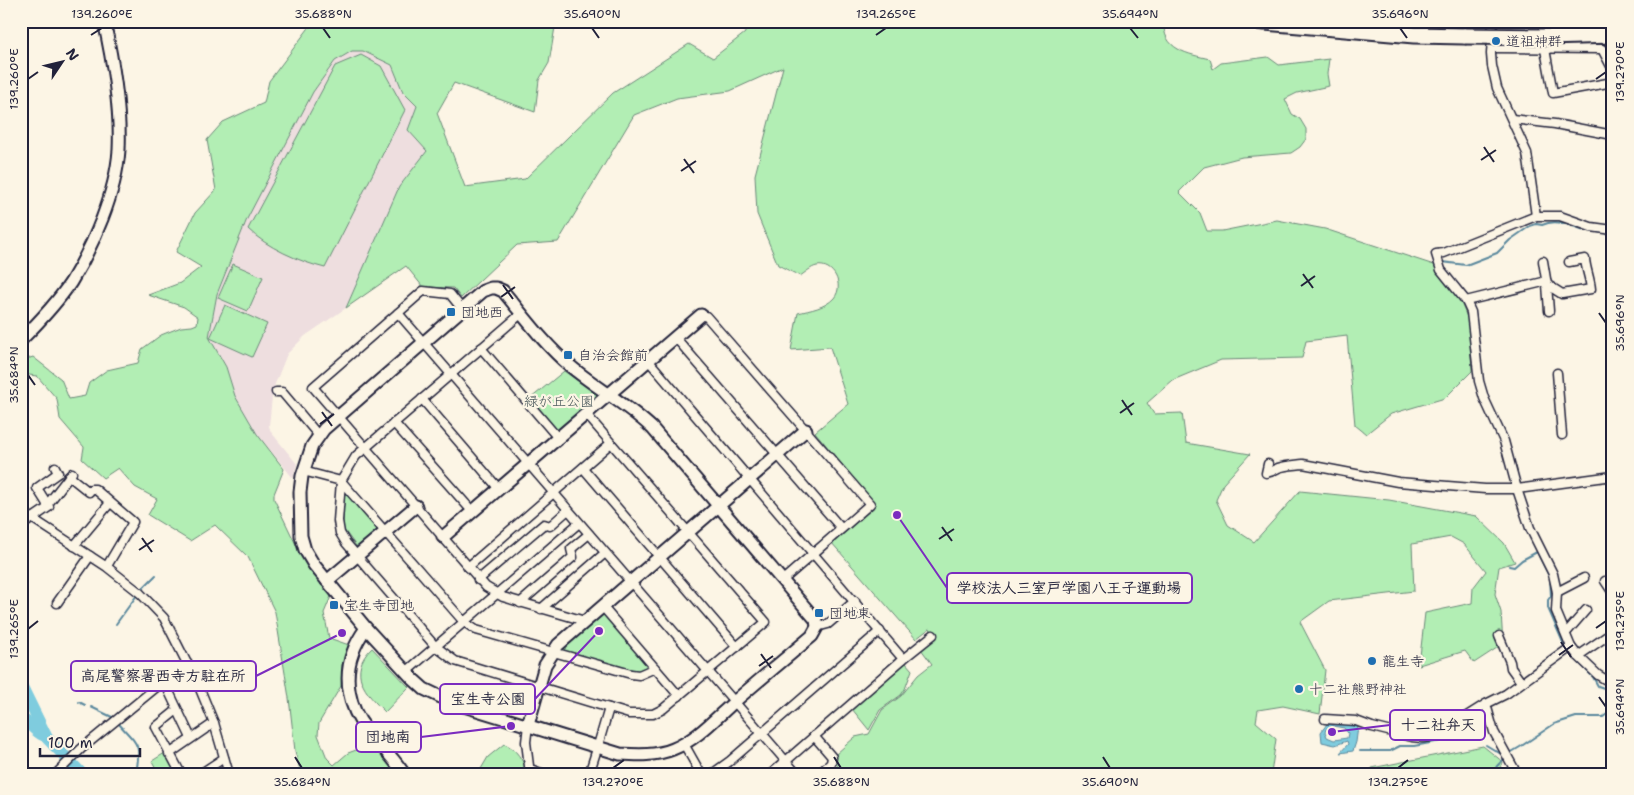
<svg xmlns="http://www.w3.org/2000/svg" width="1634" height="795" font-family="'Shantell Sans','Klee One',sans-serif">
<rect width="100%" height="100%" fill="#fcf5e5"/>
<filter id="ink" filterUnits="userSpaceOnUse"><feTurbulence type="fractalNoise" baseFrequency=".02" numOctaves="2"/><feDisplacementMap in="SourceGraphic" scale="10" xChannelSelector="R" yChannelSelector="G"/><feConvolveMatrix kernelMatrix="1 2 1 2 8 2 1 2 1" color-interpolation-filters="sRGB"/></filter>
<g filter="url(#ink)">
<!-- built -->
<path fill="#eededf" d="M352,51H363L392,65L403,92L417,106L408,130L428,151L399,187L346,308L305,336L287,354L275,384L272,397L269,426L271,432L297,464L293,478L257,434L235,396L226,367L209,337L217,294L247,219L313,92L335,61Z"/>
<!-- green -->
<g fill="#b2eeb4" stroke="#6a8878">
<path d="M314,21H556L549,63L539,80L535,112L454,83L437,113L465,187L525,179L613,93L689,44L713,58L745,33V21H1164C1162,50 1188,54 1210,59L1213,69L1221,63L1268,57L1279,65L1329,59L1327,74L1329,86L1297,93L1285,99L1292,114L1300,119L1306,129V139L1300,147L1291,153L1242,157L1204,167L1179,192L1200,213L1207,231H1222L1277,220L1325,229L1434,265L1453,284L1469,322L1472,371L1445,398L1391,414L1366,434L1355,425L1347,336L1306,341L1302,358L1221,360L1173,380L1147,403L1154,414L1182,413L1186,443L1250,454L1223,484L1216,500L1228,525L1254,542L1300,491L1389,500L1476,516L1504,543L1515,562L1499,567L1495,594L1501,612L1503,644L1474,663L1465,651L1419,665L1425,613L1472,603L1473,588L1486,571L1464,544L1451,537L1412,544L1414,591L1329,601L1300,622L1325,670L1320,714L1283,706L1258,710L1256,722L1276,739L1271,774H843L837,765L836,754L855,737L869,734L882,710L901,696L918,675L932,664L921,649L934,638L930,628L916,639L831,542L875,504L815,432L848,404L830,347L791,350L798,313C810,310 825,308 834,298C845,285 833,263 817,266C811,267 805,273 800,276L778,265L757,214L755,175L783,67L730,91L677,98L634,115L558,242L517,245L461,298L453,288L423,287L406,266L346,308L399,187L427,151L408,130L417,106L403,92L392,65L363,51H352L335,61L313,92L247,219L217,294L209,337L226,367L235,396L257,434L284,469L274,494V499L300,553L332,594L324,613L329,638L349,645L342,665L341,686L319,723L318,735L327,758L334,765L348,753L370,745L387,761L395,774H304L299,767L295,751L289,698L275,612L248,557L215,525L190,541L148,515L157,499L135,487L118,468L103,478L82,459L84,447L60,419L57,399L37,376L21,374V361L33,357L61,379L69,399L85,396L89,383L107,370L138,363L142,349L161,335L181,327L192,326L197,324L198,317L184,307L148,295L180,283L201,267L176,252L195,213L216,190L207,140L223,122L264,103L269,81Z"/>
<path d="M361,55L381,66L405,110L325,268C300,262 266,247 248,229L335,66Z"/>
<path d="M233,264L263,277L248,311L218,298Z"/>
<path d="M225,305L267,324L252,357L210,338Z"/>
<path d="M564,371L598,395L557,430L530,399Z"/>
<path d="M348,492L378,528V533L361,547L356,546L344,530L343,525L344,493Z"/>
<path d="M598,615H605L649,666L638,671H630L562,651L561,648Z"/>
<path d="M372,648L409,687L385,712C365,693 347,672 372,648Z"/>
<path d="M905,662L912,670L905,689L901,695L880,710L869,730L852,709Z"/>
<path d="M504,744C515,747 525,762 527,774H478L488,757Z"/>
<path d="M1483,746L1503,762L1497,774H1368L1372,768Z"/>
<path d="M168,751L177,768L168,774H159L152,761Z"/>
</g>
<!-- water -->
<path fill="#7fccde" stroke="#5a889d" fill-rule="evenodd" d="M1327,724H1346L1358,727L1356,742L1353,751L1340,753L1348,744L1347,741L1335,745L1322,742L1321,732ZM1333,726L1344,728L1348,733L1347,738L1334,740L1327,737L1325,732L1326,729Z"/>
<g fill="none" stroke-linecap="round" stroke-linejoin="round">
<!-- stream -->
<g stroke="#5a889d" stroke-width="2">
<path d="M1442,262L1466,265L1497,253L1510,240L1530,226L1536,224L1542,225C1557,218 1570,226 1585,230C1594,232 1603,233 1613,234"/>
<path d="M1509,566L1514,567L1522,560L1537,552L1550,578L1551,596L1548,600V608L1565,647"/>
<path d="M140,591L156,575"/>
<path d="M116,624L137,595"/>
<path d="M1568,651L1593,677L1598,686L1613,691"/>
<path d="M79,702L85,705"/>
<path d="M91,707L114,718"/>
<path d="M119,724C139,746 141,744 136,774"/>
<path d="M1486,745L1501,754"/>
<path d="M1360,751H1390L1400,746H1414L1441,741L1481,712"/>
<path d="M1510,753L1520,747L1554,724L1576,717H1603L1613,710"/>
<path d="M1492,774L1497,766L1504,759"/>
</g>
<!-- river -->
<g stroke="#7fccde" stroke-width="12">
<path d="M21,685L47,738L82,774"/>
<path d="M21,719C30,722 34,731 43,735"/>
</g>
<defs>
<g id="street">
<path d="M1493,21L1491,54L1492,66L1497,88L1527,153L1536,216"/>
<path d="M1492,48L1602,49L1613,70"/>
<path d="M1545,49L1553,93L1613,82"/>
<path d="M1512,119L1555,124L1613,135"/>
<path d="M1613,230L1591,227L1560,216H1536L1444,253L1436,254L1441,270L1466,301L1471,312L1479,381L1484,398L1504,441L1517,489L1530,528L1553,574L1557,592L1556,611L1571,647L1578,656L1598,675L1613,684"/>
<path d="M1543,261L1547,285L1549,311"/>
<path d="M1466,301L1543,282L1562,294L1591,289C1590,278 1586,270 1585,259L1569,262"/>
<path d="M398,313L423,291L450,294L462,309"/>
<path d="M522,313L356,456L341,481L338,521L340,533L346,543L435,646L455,661L629,714H653L663,709L766,622L586,414"/>
<path d="M701,315L706,316L870,504L783,580"/>
<path d="M675,337L841,528"/>
<path d="M481,348L558,438"/>
<path d="M648,360L903,659L771,774"/>
<path d="M1557,373L1562,435"/>
<path d="M276,392H282L319,436"/>
<path d="M422,399L499,489"/>
<path d="M394,423L472,511"/>
<path d="M1268,464L1266,473C1272,472 1273,471 1278,468C1286,465 1295,465 1303,464L1398,482L1485,489H1517L1613,476"/>
<path d="M583,468L737,647"/>
<path d="M303,471L341,481L464,622L476,630L631,674L639,675L655,668"/>
<path d="M69,476L89,492L91,489H95L133,522L107,566"/>
<path d="M47,505L72,473"/>
<path d="M21,511L107,567L140,593L164,618L200,689L214,723L229,774"/>
<path d="M21,526L49,507L37,488L58,473L55,467"/>
<path d="M74,546L110,503"/>
<path d="M468,567L611,443"/>
<path d="M478,580L544,524L550,526L568,510"/>
<path d="M1605,581L1613,593"/>
<path d="M1557,592L1584,578"/>
<path d="M57,603L90,556"/>
<path d="M520,603L573,557L571,549L589,534"/>
<path d="M602,606L679,696"/>
<path d="M541,609L605,553"/>
<path d="M585,621L503,597L486,587L313,387L398,313L797,774"/>
<path d="M817,627L828,624L855,601"/>
<path d="M1566,633L1586,610"/>
<path d="M1499,636L1510,662L1511,668L1521,682"/>
<path d="M1578,656L1613,632"/>
<path d="M903,659L933,635"/>
<path d="M406,672L579,523"/>
<path d="M164,681L191,738"/>
<path d="M1486,704L1494,732L1517,774"/>
<path d="M177,710L156,727L181,774"/>
<path d="M1325,719L1356,721L1372,727L1412,737L1422,738L1430,737L1440,733L1486,704L1506,694L1571,647"/>
<path d="M528,725L526,742L530,774"/>
<path d="M814,736L832,757L831,763L819,774"/>
<path d="M599,742L609,708"/>
<path d="M684,744L701,774"/>
<path d="M169,754L214,723"/>
<path d="M530,769L544,774"/>
<path d="M56,774L81,749L164,681L188,664"/>
<path d="M200,774L224,758"/>
<path d="M589,774L596,752"/>
<path d="M712,774L730,761L880,631"/>
</g>
<g id="secondary">
<path d="M491,288H496L503,291C524,316 544,344 569,365C596,388 627,404 652,428L816,620L817,627L812,636C786,658 759,680 733,703C715,719 696,740 673,749C656,756 638,755 620,754L451,702L424,689L413,679L366,628L314,565L305,550L301,536L300,492L302,476L312,446L324,429L483,291Z"/>
<path d="M21,340C39,322 57,303 71,282C93,246 116,193 119,150C121,109 113,62 104,21"/>
<path d="M443,537L701,315"/>
<path d="M327,581L416,506"/>
<path d="M366,628C361,635 356,643 353,652C343,678 349,708 366,729C379,744 394,758 404,774"/>
<path d="M528,725L545,665L558,645L806,430"/>
</g>
<path id="highway" d="M1254,21L1414,35L1465,36"/>
</defs>
<!-- street casing -->
<use href="#street" stroke="#22223b" stroke-width="11"/>
<!-- secondary casing -->
<use href="#secondary" stroke="#22223b" stroke-width="15"/>
<!-- highway casing -->
<use href="#highway" stroke="#22223b" stroke-width="19"/>
<!-- street -->
<use href="#street" stroke="#fcf5e5" stroke-width="8"/>
<!-- secondary -->
<use href="#secondary" stroke="#fcf5e5" stroke-width="11"/>
<!-- highway -->
<use href="#highway" stroke="#fcf5e5" stroke-width="15"/>
<defs>
<path id="highway-bridge" d="M1465,36L1548,37L1613,35"/>
</defs>
<!-- highway-bridge casing -->
<use href="#highway-bridge" stroke="#22223b" stroke-width="19" stroke-linecap="butt"/>
<!-- highway-bridge -->
<use href="#highway-bridge" stroke="#fcf5e5" stroke-width="15"/>
</g>
</g>
<!-- ticks -->
<path fill="none" stroke="#22223b" stroke-width="2" d="M323,28L330,38M592,28L599,38M1130,28L1138,38M1400,28L1407,38M91,35L102,28M876,35L886,28M28,79L38,72M1596,79L1606,72M1484,147L1494,162M684,159L694,173M1481,160L1496,150M681,171L696,161M1303,274L1313,288M503,285L513,299M1301,286L1315,276M501,297L515,287M1599,313L1606,323M28,375L35,385M1122,400L1132,415M322,412L332,426M1120,413L1134,403M320,424L334,414M942,527L952,541M142,538L152,552M939,539L954,529M139,550L154,540M1596,628L1606,621M28,629L38,621M1561,642L1571,657M761,654L771,668M1559,655L1573,645M759,666L773,656M1599,697L1606,707M295,757L302,768M834,757L841,768M1103,757L1110,768M613,768L624,760M1398,768L1408,760"/>
<!-- markers -->
<g fill="#1f6fb2" stroke="#fcf5e5" stroke-width="2">
<circle cx="1496" cy="41" r="5"/>
<rect x="446" y="307" width="10" height="10" rx="2.5"/>
<rect x="563" y="350" width="10" height="10" rx="2.5"/>
<rect x="329" y="600" width="10" height="10" rx="2.5"/>
<rect x="814" y="608" width="10" height="10" rx="2.5"/>
<circle cx="1372" cy="661" r="5"/>
<circle cx="1299" cy="689" r="5"/>
</g>
<g text-anchor="middle" stroke-width="4.5" stroke-linejoin="round" paint-order="stroke">
<!-- poi labels -->
<g font-size="14" fill="#22223b" stroke="#fcf5e5" text-anchor="start">
<text x="1506" y="46">道祖神群</text>
<text x="461" y="317">団地西</text>
<text x="578" y="360">自治会館前</text>
<text x="344" y="610">宝生寺団地</text>
<text x="829" y="618">団地東</text>
<text x="1382" y="666">龍生寺</text>
<text x="1309" y="694">十二社熊野神社</text>
</g>
<!-- park labels -->
<g font-size="14" fill="#465559" stroke="#fcf5e5">
<text x="559" y="406">緑が丘公園</text>
</g>
</g>
<!-- callouts -->
<path fill="none" stroke="#7b2cbf" stroke-width="2" d="M897 515L947 588M342 633L256 676M599 631L535 699M1332 732L1390 725M511 726L421 737"/>
<g fill="#7b2cbf" stroke="#fcf5e5" stroke-width="2">
<circle cx="897" cy="515" r="5"/>
<circle cx="342" cy="633" r="5"/>
<circle cx="599" cy="631" r="5"/>
<circle cx="1332" cy="732" r="5"/>
<circle cx="511" cy="726" r="5"/>
</g>
<g fill="#fcf5e5" stroke="#7b2cbf" stroke-width="2">
<rect x="947" y="573" width="245" height="30" rx="5"/>
<rect x="71" y="661" width="185" height="30" rx="5"/>
<rect x="440" y="684" width="95" height="30" rx="5"/>
<rect x="1390" y="710" width="95" height="30" rx="5"/>
<rect x="356" y="722" width="65" height="30" rx="5"/>
</g>
<g font-size="15" text-anchor="middle" font-weight="bold" fill="#22223b">
<text x="1069" y="593">学校法人三室戸学園八王子運動場</text>
<text x="163" y="681">高尾警察署西寺方駐在所</text>
<text x="488" y="704">宝生寺公園</text>
<text x="1438" y="730">十二社弁天</text>
<text x="388" y="742">団地南</text>
</g>
<!-- margin -->
<rect width="1634" height="795" fill="none" stroke="#fcf5e5" stroke-width="55"/>
<!-- north arrow -->
<g transform="translate(62 62) rotate(55)" stroke="#fcf5e5" stroke-width="4" paint-order="stroke">
<path d="M0-4L9 19L0 12L-9 19Z" fill="#22223b"/>
<text y="-8" font-size="14" font-weight="bold" text-anchor="middle" fill="#22223b">N</text>
</g>
<!-- scale -->
<path d="M40 748v8h100v-8" fill="none" stroke="#22223b" stroke-width="2.5"/>
<text x="48" y="748" font-size="15" fill="#22223b" stroke="#fcf5e5" stroke-width="4" paint-order="stroke">100 m</text>
<rect x="28" y="28" width="1578" height="740" fill="none" stroke="#22223b" stroke-width="2"/>
<g font-size="12" text-anchor="middle" fill="#22223b">
<text x="102" y="18">139.260°E</text>
<text x="323" y="18">35.688°N</text>
<text x="592" y="18">35.690°N</text>
<text x="886" y="18">139.265°E</text>
<text x="1130" y="18">35.694°N</text>
<text x="1400" y="18">35.696°N</text>
<text transform="translate(1620 72) rotate(-90)" y="4">139.270°E</text>
<text transform="translate(14 79) rotate(-90)" y="4">139.260°E</text>
<text transform="translate(1620 323) rotate(-90)" y="4">35.696°N</text>
<text transform="translate(14 375) rotate(-90)" y="4">35.684°N</text>
<text transform="translate(1620 621) rotate(-90)" y="4">139.275°E</text>
<text transform="translate(14 629) rotate(-90)" y="4">139.265°E</text>
<text transform="translate(1620 707) rotate(-90)" y="4">35.694°N</text>
<text x="302" y="786">35.684°N</text>
<text x="613" y="786">139.270°E</text>
<text x="841" y="786">35.688°N</text>
<text x="1110" y="786">35.690°N</text>
<text x="1398" y="786">139.275°E</text>
</g>
</svg>
